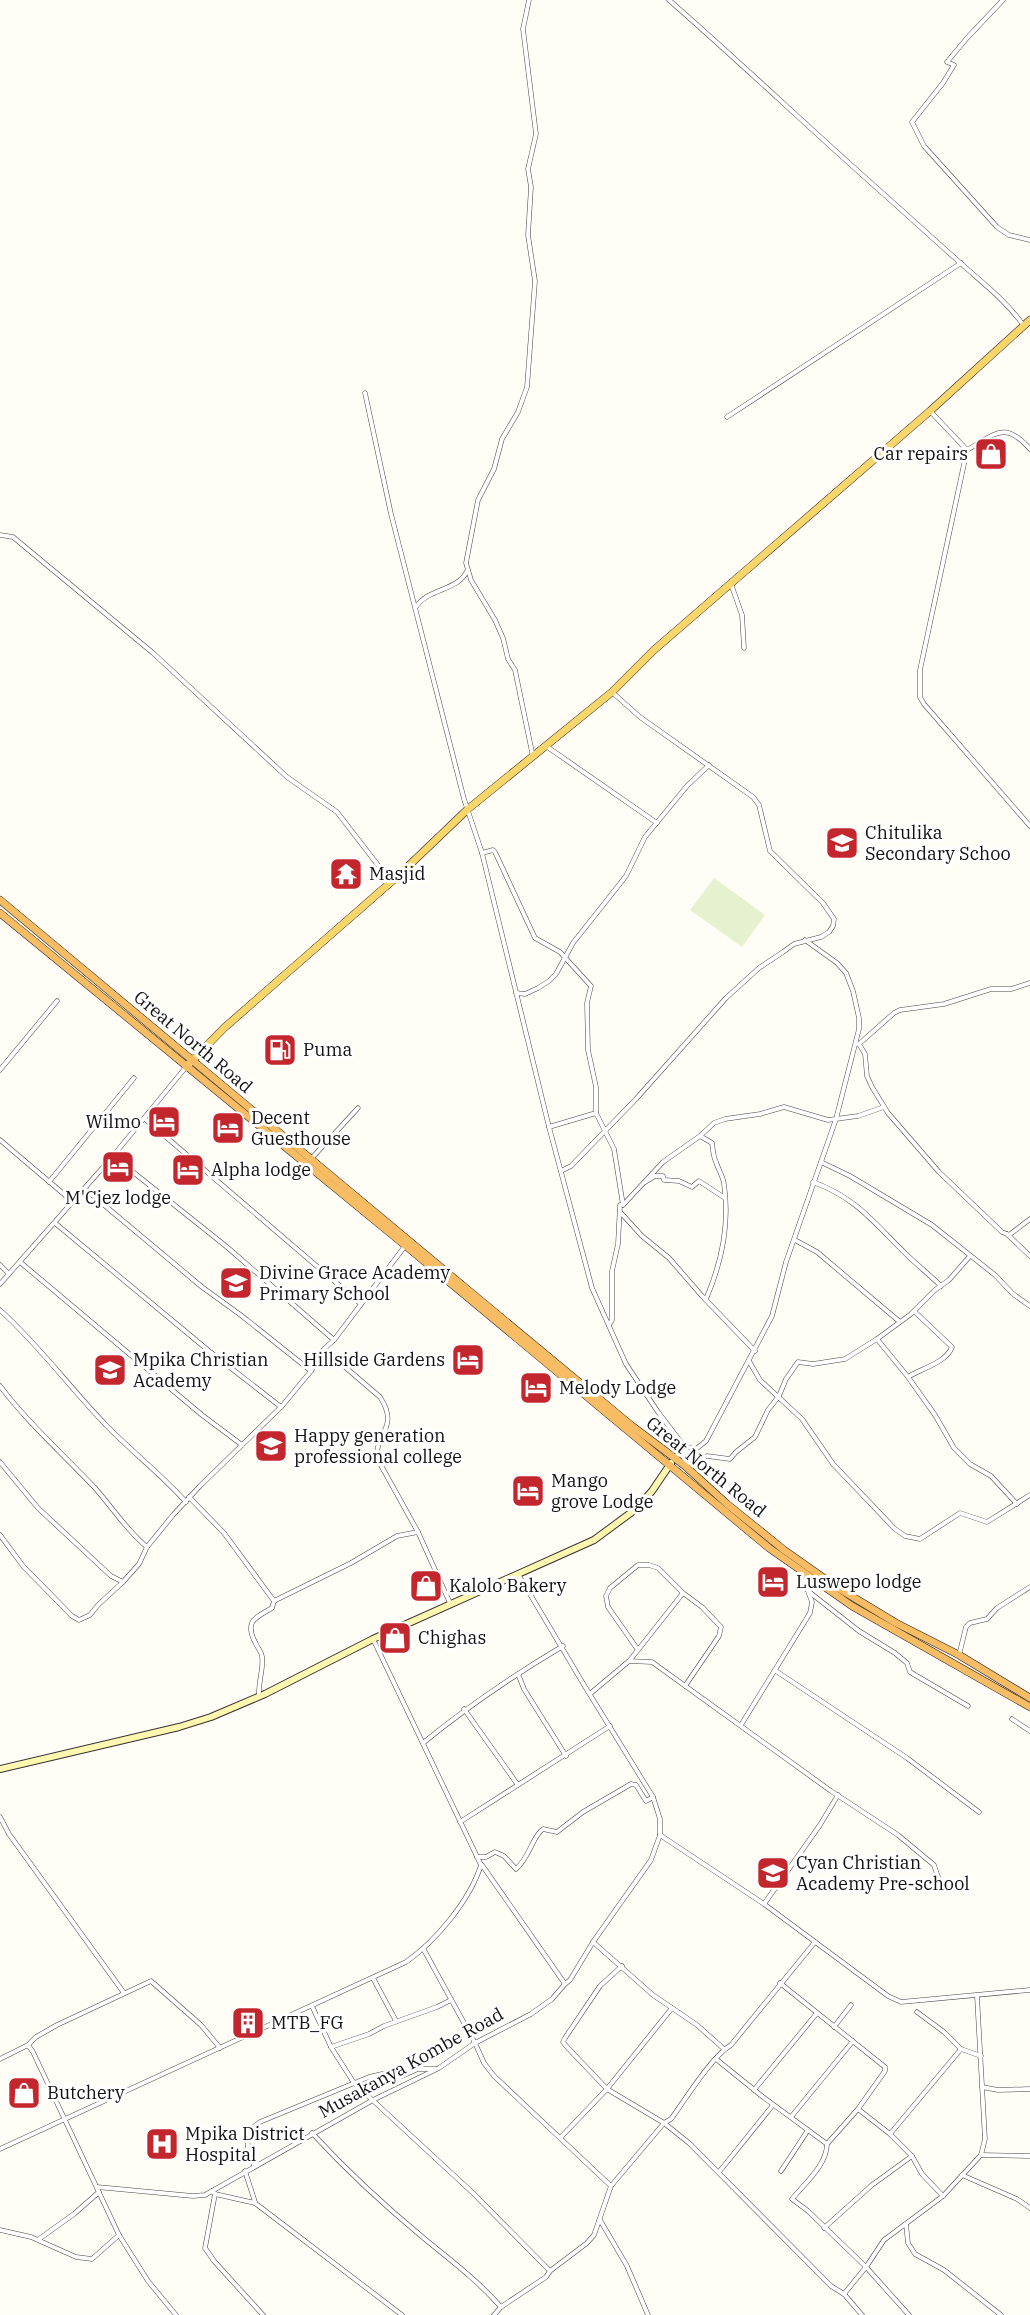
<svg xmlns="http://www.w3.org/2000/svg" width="1030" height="2315" font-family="'IBM Plex Serif',serif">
<rect width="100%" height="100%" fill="#fffdf5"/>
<!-- pitch -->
<path fill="#e6f2cf" d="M714,878L765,915L742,947L690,910Z"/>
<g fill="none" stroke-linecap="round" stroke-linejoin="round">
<defs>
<g id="minor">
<path d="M529,0L523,29L536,134L528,169L531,187L528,235L535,281L527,387L518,412L502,439L494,469L478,500L466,563L471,580L495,620L503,638L508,659L515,670L533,757"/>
<path d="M669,0C740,62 808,127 878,189C904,212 930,236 956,259C980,281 1005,299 1024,326"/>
<path d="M1003,0L967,38L947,62L954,65L943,83L912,122L924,146L997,227L1009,235L1030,240"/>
<path d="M365,393L391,514L464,799L482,853L549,1127L592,1288L626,1364L658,1412L684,1446L675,1458"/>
<path d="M930,411L967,450C996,434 1004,420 1030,449"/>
<path d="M727,417L961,263"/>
<path d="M967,450L920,670V697L924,704L1030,826"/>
<path d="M0,535L13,537L153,653L287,777L337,812L391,882"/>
<path d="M731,584L742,615L744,648"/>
<path d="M416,607C428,588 458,591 467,571"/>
<path d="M546,746L657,823"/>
<path d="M482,853L493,850L495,852L535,938L560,952L591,986L587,1003L588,1050L596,1087V1113L614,1149L623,1205H620L618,1244L612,1271V1320L609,1325"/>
<path d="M516,993L525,994L538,988L549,981L556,974L573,943L626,876L645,837L687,786L709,765"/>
<path d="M856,1043L859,1044L894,1013L900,1010L944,1004L991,989H1011L1030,983"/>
<path d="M859,1044L865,1054L867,1076L872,1087L888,1113L939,1172L1002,1232L1009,1235L1030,1219"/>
<path d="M0,1070L57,1001"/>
<path d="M145,1119L361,1304"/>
<path d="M549,1127L596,1113"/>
<path d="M700,1136L712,1143C713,1149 713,1156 716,1162C718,1169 723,1176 724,1184C730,1224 722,1262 706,1299"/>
<path d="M0,1140L72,1201"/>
<path d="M113,1156L227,1247L334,1340"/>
<path d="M311,1159L358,1108"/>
<path d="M821,1162L850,1176L932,1225L995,1275L1013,1294L1030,1306"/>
<path d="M561,1171L571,1166L636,1099L726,998L759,968L783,952L794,944L821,937L829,932L833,926L834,919L823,903L770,851L759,805L753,797L640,717L612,692"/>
<path d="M49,1182L134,1078"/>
<path d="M645,1182L655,1176H663L664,1180L679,1181L692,1187L699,1181L725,1198"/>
<path d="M813,1182C857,1198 874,1223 906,1254C917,1265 930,1275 941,1286"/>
<path d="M85,1189L202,1287L242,1316L311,1371"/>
<path d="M623,1205L663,1162L700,1136L714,1123L725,1119L760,1114L784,1107L828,1120L858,1116L884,1107"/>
<path d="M621,1213L642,1236L669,1258L702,1296L755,1351"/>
<path d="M55,1223L209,1351L281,1407"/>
<path d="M1007,1234L1030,1256"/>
<path d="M795,1240L817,1252L900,1322"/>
<path d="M20,1262L202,1415L242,1445"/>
<path d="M0,1265L9,1274"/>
<path d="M0,1284L113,1156L186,1067"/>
<path d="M0,1310C39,1345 70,1388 106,1425C132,1452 161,1474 186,1502"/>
<path d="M877,1339L908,1377L935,1415L954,1448L970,1464L991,1476L1017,1504"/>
<path d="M324,1349L380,1397C401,1429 372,1435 378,1460L418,1532L450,1603"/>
<path d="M749,1361L760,1380L802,1419L833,1464L895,1529L905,1536L920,1539L960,1513L987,1522L1030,1495"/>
<path d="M908,1377C922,1368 946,1363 952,1347L914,1311"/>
<path d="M0,1386C28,1423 63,1454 95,1488C112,1507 127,1531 147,1547"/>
<path d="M684,1446L696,1449L706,1441L772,1316L786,1262L836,1119L859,1029V1018L853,991L846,973L837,963L805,940"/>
<path d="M0,1462L38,1508L111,1576L123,1582L139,1564L147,1547L173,1515L200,1486L282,1406L311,1371L324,1349L334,1340L405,1246"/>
<path d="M685,1465L707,1456L730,1459L736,1452L755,1437L768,1410L779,1396L786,1379L798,1362L813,1364L845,1359L877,1339L911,1314L935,1290L949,1280L970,1256"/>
<path d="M189,1497L224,1533L274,1601L272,1608C254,1618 244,1622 256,1644C258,1648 262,1653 262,1657C264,1667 258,1682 259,1696"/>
<path d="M0,1535L23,1566L72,1616L79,1620L90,1615L98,1605L123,1582"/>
<path d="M808,1591L859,1631L895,1653L907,1663L910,1672L968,1706"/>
<path d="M274,1601L351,1563L397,1536L418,1532"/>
<path d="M638,1650L683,1593"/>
<path d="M959,1655L966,1627L970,1623L987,1619L997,1608L1030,1587"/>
<path d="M630,1660L638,1650L608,1607L606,1596L610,1588L638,1565H649L658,1568L683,1593L702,1607L721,1627L719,1636L685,1686"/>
<path d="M776,1671L907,1758L979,1812"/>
<path d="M518,1674L524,1689L566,1756"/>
<path d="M591,1693L629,1661L652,1662L831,1791L898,1835L934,1865L938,1877"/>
<path d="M464,1709L518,1785"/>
<path d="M1012,1719L1030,1731"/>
<path d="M741,1725L810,1613L812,1602L808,1591L815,1581"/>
<path d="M423,1743C467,1707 514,1675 563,1646"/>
<path d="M0,1817L9,1834L124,1993"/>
<path d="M460,1822L610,1726"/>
<path d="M660,1835L764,1904L888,1996L901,2002L1030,1990"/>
<path d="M477,1857H486L495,1852L504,1856L516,1869C530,1857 532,1837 543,1829L557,1832L583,1812L631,1784L636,1785L646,1801L653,1797"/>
<path d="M482,1865L565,1984"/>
<path d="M764,1904L820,1825L838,1795"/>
<path d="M593,1942L653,1995L697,2025L724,2049"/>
<path d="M424,1950L475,2043L484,2063L494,2076L611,2186"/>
<path d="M622,1966L600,1986L565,2038L563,2042L567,2047L607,2089L664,2123L689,2143L831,2286L844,2294L862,2315"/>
<path d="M373,1978L396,2021"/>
<path d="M780,1983L885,2067V2071L858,2109L827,2144C827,2165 804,2184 792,2199L808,2211L866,2267L909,2315"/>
<path d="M312,2006L331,2047L354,2083L473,2193L550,2271"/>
<path d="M917,2012L944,2032L961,2049L981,2056"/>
<path d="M834,2027L851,2005"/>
<path d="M28,2045L36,2037L57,2025L151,1981L201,2025L220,2048"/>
<path d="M331,2047L369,2034L384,2026L437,2007L451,2000"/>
<path d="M0,2059L28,2045L33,2052L119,2235L148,2281L176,2315"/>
<path d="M716,2059L763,2097L827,2144"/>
<path d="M982,2087L998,2090L1030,2089"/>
<path d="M754,2090L817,2013"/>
<path d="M858,2109L890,2134L912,2156L922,2174L943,2196"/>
<path d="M791,2117L853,2041"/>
<path d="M312,2133C347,2171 386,2207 426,2240C453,2262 478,2281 501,2307"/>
<path d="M890,2134L961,2049"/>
<path d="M561,2137L607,2089L672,2008"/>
<path d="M0,2149L406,1962C436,1941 470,1900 481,1865L373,1639"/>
<path d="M981,2155L1030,2156"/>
<path d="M254,2166L248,2147L247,2132L260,2122L369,2077L391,2072L402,2076L418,2069H435"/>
<path d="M245,2171L255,2202"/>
<path d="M781,2171L808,2130"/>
<path d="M719,2172L773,2105"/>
<path d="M962,2175L1017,2199L1030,2208"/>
<path d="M97,2187L193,2196L205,2195L373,2100L439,2068L475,2043L531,2014L552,1999L565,1984L570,1980L593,1942L651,1860L660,1835V1819L653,1797L584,1685L518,1574"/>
<path d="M212,2191L215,2194L255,2203L402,2315"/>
<path d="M215,2194L205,2248L214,2261L263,2315"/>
<path d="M600,2220L627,2266L648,2315"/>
<path d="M906,2224L908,2243L915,2254L944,2270L1001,2315"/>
<path d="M824,2228L872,2185L912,2156"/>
<path d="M0,2230L31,2237L76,2257L92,2259L119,2235"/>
<path d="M39,2239L74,2214L99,2192"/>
<path d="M844,2294L866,2267L884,2240L943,2196L981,2155L985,2139L977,1996"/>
<path d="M494,2315L501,2307L546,2277L550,2271L587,2243L594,2235L611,2186L664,2123L671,2119C685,2100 712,2056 731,2045L815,1942"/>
</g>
<path id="secondary" d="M0,1769L179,1727L211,1717L265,1694L373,1639L594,1540L636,1509L652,1491L671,1463"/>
<path id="primary" d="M186,1067L224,1028L399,875L468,809L612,692L654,650L930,411L1030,320"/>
<g id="trunk">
<path d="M0,900L474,1295L632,1426L684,1465L727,1504L784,1550L838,1588L896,1623L959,1655L1030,1698"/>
<path d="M0,913L406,1246L769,1548L852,1606L1030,1707"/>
</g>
</defs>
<!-- minor casing -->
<use href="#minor" stroke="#444" stroke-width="5"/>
<!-- secondary casing -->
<use href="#secondary" stroke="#333" stroke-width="8"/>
<!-- primary casing -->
<use href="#primary" stroke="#222" stroke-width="8"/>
<!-- trunk casing -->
<use href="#trunk" stroke="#222" stroke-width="8"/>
<!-- minor -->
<use href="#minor" stroke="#fff" stroke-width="4"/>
<!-- secondary -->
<use href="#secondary" stroke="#fff6b0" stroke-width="6"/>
<!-- primary -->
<use href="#primary" stroke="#f9d66b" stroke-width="7"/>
<!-- trunk -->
<use href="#trunk" stroke="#f7bc64" stroke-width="7"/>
</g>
<!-- icons -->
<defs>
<symbol id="shop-square" viewBox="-11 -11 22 22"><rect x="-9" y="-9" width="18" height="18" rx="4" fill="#c4262e" stroke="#fff"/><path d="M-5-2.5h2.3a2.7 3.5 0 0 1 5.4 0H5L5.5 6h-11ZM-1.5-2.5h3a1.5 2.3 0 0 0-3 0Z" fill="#fff"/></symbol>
<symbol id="school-square" viewBox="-11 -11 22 22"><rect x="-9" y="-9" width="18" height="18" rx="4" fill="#c4262e" stroke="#fff"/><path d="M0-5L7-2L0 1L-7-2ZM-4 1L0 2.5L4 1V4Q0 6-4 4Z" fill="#fff"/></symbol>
<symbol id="temple-square" viewBox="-11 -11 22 22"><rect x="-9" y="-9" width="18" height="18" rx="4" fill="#c4262e" stroke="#fff"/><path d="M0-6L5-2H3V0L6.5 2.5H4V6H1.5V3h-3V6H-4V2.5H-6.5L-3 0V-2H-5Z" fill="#fff"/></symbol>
<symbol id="fuel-square" viewBox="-11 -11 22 22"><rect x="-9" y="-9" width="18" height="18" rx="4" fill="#c4262e" stroke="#fff"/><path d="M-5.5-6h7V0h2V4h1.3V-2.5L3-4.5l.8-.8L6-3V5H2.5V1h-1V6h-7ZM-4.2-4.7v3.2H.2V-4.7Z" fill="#fff"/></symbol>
<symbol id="hotel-square" viewBox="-11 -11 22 22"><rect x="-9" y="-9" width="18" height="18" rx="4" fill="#c4262e" stroke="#fff"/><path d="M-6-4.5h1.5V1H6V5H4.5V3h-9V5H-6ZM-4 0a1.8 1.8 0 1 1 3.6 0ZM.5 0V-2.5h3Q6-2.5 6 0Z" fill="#fff"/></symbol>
<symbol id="university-square" viewBox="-11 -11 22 22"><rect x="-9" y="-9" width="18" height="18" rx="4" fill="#c4262e" stroke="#fff"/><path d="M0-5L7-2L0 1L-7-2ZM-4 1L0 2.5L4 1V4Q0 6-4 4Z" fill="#fff"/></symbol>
<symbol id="building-square" viewBox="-11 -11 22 22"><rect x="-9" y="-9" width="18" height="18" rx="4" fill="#c4262e" stroke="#fff"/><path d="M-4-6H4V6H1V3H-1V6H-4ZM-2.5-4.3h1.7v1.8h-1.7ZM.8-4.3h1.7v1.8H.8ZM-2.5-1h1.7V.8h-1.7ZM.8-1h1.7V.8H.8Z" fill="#fff"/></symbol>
<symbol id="hospital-square" viewBox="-11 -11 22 22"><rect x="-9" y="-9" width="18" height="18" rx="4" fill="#c4262e" stroke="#fff"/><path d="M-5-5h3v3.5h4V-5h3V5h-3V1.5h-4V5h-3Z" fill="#fff"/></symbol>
</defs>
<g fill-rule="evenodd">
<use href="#shop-square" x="972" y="435" width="38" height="38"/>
<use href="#school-square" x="823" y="824" width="38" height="38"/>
<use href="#temple-square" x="327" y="855" width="38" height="38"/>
<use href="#fuel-square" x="261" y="1031" width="38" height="38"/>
<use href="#hotel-square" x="145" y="1103" width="38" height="38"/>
<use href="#hotel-square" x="209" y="1109" width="38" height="38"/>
<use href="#hotel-square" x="99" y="1148" width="38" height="38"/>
<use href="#hotel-square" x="169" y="1151" width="38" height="38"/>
<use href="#school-square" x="217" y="1264" width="38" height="38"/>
<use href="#hotel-square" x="449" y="1341" width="38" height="38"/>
<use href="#school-square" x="91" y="1351" width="38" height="38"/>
<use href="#hotel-square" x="517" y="1369" width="38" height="38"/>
<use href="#university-square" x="252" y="1427" width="38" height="38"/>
<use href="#hotel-square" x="509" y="1472" width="38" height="38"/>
<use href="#hotel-square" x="754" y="1563" width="38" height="38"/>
<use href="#shop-square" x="407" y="1567" width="38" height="38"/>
<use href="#shop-square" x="376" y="1619" width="38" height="38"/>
<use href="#school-square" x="754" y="1854" width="38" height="38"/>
<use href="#building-square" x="229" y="2004" width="38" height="38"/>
<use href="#shop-square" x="5" y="2074" width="38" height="38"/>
<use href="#hospital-square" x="143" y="2125" width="38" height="38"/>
</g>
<g text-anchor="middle" stroke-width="6" stroke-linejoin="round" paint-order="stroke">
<!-- poi labels -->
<g font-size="18" fill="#111" stroke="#fff" text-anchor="start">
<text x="968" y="460" text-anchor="end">Car repairs</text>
<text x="865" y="839">Chitulika<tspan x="865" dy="21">Secondary Schoo</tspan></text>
<text x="369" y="880">Masjid</text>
<text x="303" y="1056">Puma</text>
<text x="251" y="1124">Decent<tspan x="251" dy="21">Guesthouse</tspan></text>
<text x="141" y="1128" text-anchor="end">Wilmo</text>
<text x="211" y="1176">Alpha lodge</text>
<text x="118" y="1204" text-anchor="middle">M'Cjez lodge</text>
<text x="259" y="1279">Divine Grace Academy<tspan x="259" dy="21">Primary School</tspan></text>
<text x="133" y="1366">Mpika Christian<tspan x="133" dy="21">Academy</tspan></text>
<text x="445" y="1366" text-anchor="end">Hillside Gardens</text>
<text x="559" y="1394">Melody Lodge</text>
<text x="294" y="1442">Happy generation<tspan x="294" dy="21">professional college</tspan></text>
<text x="551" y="1487">Mango<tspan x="551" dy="21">grove Lodge</tspan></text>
<text x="796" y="1588">Luswepo lodge</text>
<text x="449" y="1592">Kalolo Bakery</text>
<text x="418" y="1644">Chighas</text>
<text x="796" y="1869">Cyan Christian<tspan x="796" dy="21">Academy Pre-school</tspan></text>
<text x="271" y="2029">MTB_FG</text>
<text x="47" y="2099">Butchery</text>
<text x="185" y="2140">Mpika District<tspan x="185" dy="21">Hospital</tspan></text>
</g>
<!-- street labels -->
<g font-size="18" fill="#111" stroke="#fff">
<text transform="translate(193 1042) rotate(40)" y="6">Great North Road</text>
<text transform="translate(706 1467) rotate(39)" y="6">Great North Road</text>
<text transform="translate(411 2063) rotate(-29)" y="6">Musakanya Kombe Road</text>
</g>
</g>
</svg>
